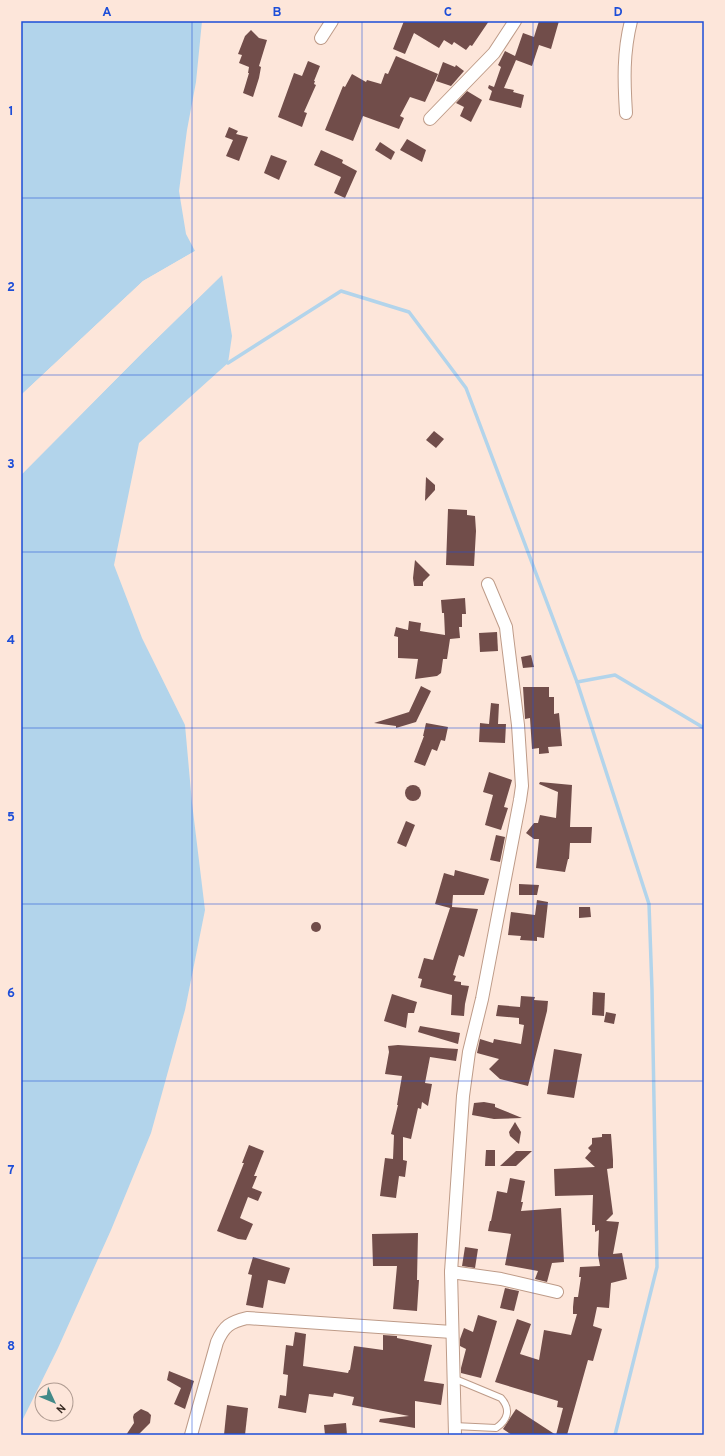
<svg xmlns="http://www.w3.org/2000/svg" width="725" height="1456" font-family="Overpass,sans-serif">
<rect width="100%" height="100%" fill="#fde6da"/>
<!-- water -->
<g fill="#b2d4eb">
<path d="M21,21H202L196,82L187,130L179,191L186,234L195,251L143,281L21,395Z"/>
<path d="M222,275L232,336L228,363L139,443L114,565L142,638L185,725L192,803L205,910L185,1010L151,1133L111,1230L58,1348L21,1423V475L144,351Z"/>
</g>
<!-- pier -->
<g fill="#fde6da">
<path d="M195,251L197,252L144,282L21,397V395L143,281Z"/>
<path d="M220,274L222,275L144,351L21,475V472L142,349Z"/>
</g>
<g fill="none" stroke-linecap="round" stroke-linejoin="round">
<!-- stream -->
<g stroke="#b2d4eb" stroke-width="3.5">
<path d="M228,363L341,291L409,312L466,388L577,682L649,904L652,990L657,1267L615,1435"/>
<path d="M577,682L615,675L704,728"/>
</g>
</g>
<!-- building -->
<g fill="#714d4a">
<path d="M404,21H489L472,46L470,45L466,50L454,42L452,45L444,40L439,48L414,33L405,54L393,49Z"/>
<path d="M539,21H559L551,49L539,45L532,66L516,60L504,88L514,90L513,92L524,95L521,108L489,100L492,91L488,88L489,85L494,87L501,67L498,65L505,51L515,56L523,33L534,37Z"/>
<path d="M251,30L259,38L267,40L259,66L261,67L259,78L253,97L243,93L249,73H248L249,67L239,63L242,55L238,54L245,36Z"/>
<path d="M396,56L438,74L425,102L410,97L400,116L404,118L399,129L363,116L353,141L325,130L343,86L345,87L352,74L366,82L367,80L381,84L385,73L388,74Z"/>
<path d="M308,61L320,66L314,81H315L314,84L316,85L304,112L307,113L302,127L278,117L294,73L302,76Z"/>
<path d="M443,62L455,67L456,65L464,71L451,86L436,81Z"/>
<path d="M467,91L482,100L471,122L460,116L464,107L456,103Z"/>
<path d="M229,127L238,131L236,134L248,137L239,161L226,156L233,140L225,137Z"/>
<path d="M407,139L426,150L422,162L400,150Z"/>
<path d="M380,142L395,152L391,160L375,150Z"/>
<path d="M321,150L343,160L342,163L357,171L345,198L334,193L341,177L314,165Z"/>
<path d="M271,155L287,161L279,180L264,173Z"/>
<path d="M434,431L444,439L436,448L426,440Z"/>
<path d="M426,477L435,485V490L425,501Z"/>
<path d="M448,509L467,510V515L475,516L476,531L474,566L446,565Z"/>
<path d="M415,560L430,575L423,582V586H414L413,578Z"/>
<path d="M465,598L466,614H462V627H459L460,638L450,639L447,659H443L441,673L437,676L415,679L418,659L398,658V637L394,636L396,627L408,630L409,621L421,623L420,631L445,635L444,613H442L441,600Z"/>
<path d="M497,632L498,651L480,652L479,633Z"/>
<path d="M531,655L534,667L523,668L521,657Z"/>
<path d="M421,686L431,691L416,722L396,728V726L374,723L409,712Z"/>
<path d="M523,687H549V697H554V714L559,713L562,746L548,747L549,753L539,754V748L532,749L530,718L525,719Z"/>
<path d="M491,703L499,704L498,724H506L505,743L479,742L480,723L489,724Z"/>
<path d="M426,723L448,727L445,741L441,740L437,751L432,749L425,766L414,762L424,736H423Z"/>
<path d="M489,772L512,780L504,807L508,808L501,830L485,825L493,795L483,792Z"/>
<path d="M540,782L572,785L570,827H592L591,843H570L569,859H568L565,872L536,868L539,839H534L526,833L534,823H538L540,815L556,818L558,792L539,784Z"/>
<circle cx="413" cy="793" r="8"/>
<path d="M406,821L415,825L406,847L397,843Z"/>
<path d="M496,835L505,837L500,862L490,860Z"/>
<path d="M455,870L489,879L484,895H453L452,907L478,909L464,957L459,955L453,975L456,976L454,981L461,982V985L469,986L465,1004L464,1016L451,1015L452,995L420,987L422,979L418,978L424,958L433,960L450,908L435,904L444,873L454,876Z"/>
<path d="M519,884L539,885L537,895H519Z"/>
<path d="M537,900L548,902L544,938L537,937V941L520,940L521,936L508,935L511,912L535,915Z"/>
<path d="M579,907H590L591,917L579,918Z"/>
<circle cx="316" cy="927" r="5"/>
<path d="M593,992L605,993L604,1016L592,1015Z"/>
<path d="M392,994L417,1002L414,1013H408L406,1028L384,1021Z"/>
<path d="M521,996L535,997L534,1000L548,1001L547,1011L528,1086L500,1079L489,1069L499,1059L477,1053L480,1039L493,1043L494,1039L521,1044L524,1025L519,1024V1018L496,1016L498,1005L520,1007Z"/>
<path d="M606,1012L616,1014L614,1024L604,1022Z"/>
<path d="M420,1026L460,1033L458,1044L418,1032Z"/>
<path d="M398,1045L458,1049L456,1061L430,1057L425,1083L432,1084L428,1106L422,1102L421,1109L418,1108L411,1139L403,1137V1160L407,1161L405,1177L399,1176L396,1198L380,1196L385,1158L393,1159L394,1135L391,1134L398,1105H397L402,1076L385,1074L389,1052L388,1046Z"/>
<path d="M554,1049L582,1054L574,1098L547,1094Z"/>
<path d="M484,1102L495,1104V1107L522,1118L494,1119L472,1115L474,1103Z"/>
<path d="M515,1122L521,1132L519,1144L510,1136L509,1132Z"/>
<path d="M602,1134H611L613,1160V1168L607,1169L613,1214L606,1221L619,1222L613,1254L622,1253L627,1279L611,1283L609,1308L597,1307L593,1326L602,1329L593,1361L588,1360L567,1435H556L563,1408L557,1407L558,1401L495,1382L517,1319L531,1324L520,1354L539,1360L544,1330L571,1335L577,1314H573V1307L574,1297H578L581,1277H579L580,1267L600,1266L598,1255L599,1230L595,1232V1225H592L593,1195L555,1196L554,1169L595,1167L585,1158L591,1151L588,1148L592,1144V1138L602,1137Z"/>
<path d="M249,1145L264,1151L254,1176H257L252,1188L262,1192L258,1201L248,1197L240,1218L253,1224L246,1240L238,1239L217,1231L244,1163H242Z"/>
<path d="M486,1150H495V1166H485Z"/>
<path d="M516,1151H532L516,1166H500Z"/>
<path d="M510,1178L525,1181L521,1202H523L521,1211L561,1208L564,1262L552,1263L547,1282L535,1279L538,1271L505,1265L511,1234L488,1231L490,1221H491L497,1191L507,1193Z"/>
<path d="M418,1233L417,1280H419L417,1311L393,1309L397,1266H373L372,1234Z"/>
<path d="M465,1247L478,1249L475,1268L462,1266Z"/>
<path d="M253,1257L290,1268L285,1284L268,1280L263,1308L246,1305L252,1275L248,1274Z"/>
<path d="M505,1288L519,1291L514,1311L500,1308Z"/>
<path d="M478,1315L497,1321L481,1378L461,1373V1368L466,1349L460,1346V1339L464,1328L473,1332Z"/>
<path d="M295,1332L306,1334L303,1366L348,1373L349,1370H350L354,1346L383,1350V1335L397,1336V1338L432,1345L424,1381L444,1384L441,1405L415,1401V1428L379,1422L380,1419L409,1416L352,1405L354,1397L334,1393L333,1397L309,1394L306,1413L278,1408L280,1395L286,1396L288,1375L283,1374L286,1345L293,1346Z"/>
<path d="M169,1371L194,1381L185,1409L174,1404L181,1388L167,1380Z"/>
<path d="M227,1405L248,1408L245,1435H224Z"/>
<path d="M141,1409L148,1412L151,1415L150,1423L138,1435H126L134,1423L133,1417L134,1414Z"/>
<path d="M516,1409L556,1435H512L503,1429Z"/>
<path d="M346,1423L347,1435H325L324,1425Z"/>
</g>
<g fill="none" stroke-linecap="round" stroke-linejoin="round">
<defs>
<path id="lane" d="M453,1378L501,1398C511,1409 508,1420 496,1428L454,1426"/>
<g id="street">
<path d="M321,38L332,21"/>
<path d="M626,113C624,81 623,53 631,21"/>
<path d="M430,119L494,53L515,21"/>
<path d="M451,1272L501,1279L557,1292"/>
<path d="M191,1435L217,1342C224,1326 230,1322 247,1318L452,1332"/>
<path d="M455,1435L451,1272L463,1096L469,1052L482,999L520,800L522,786L518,725L507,636L506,627L488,584"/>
</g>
</defs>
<!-- lane casing -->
<use href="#lane" stroke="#be9b88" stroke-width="8"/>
<!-- street casing -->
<use href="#street" stroke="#be9b88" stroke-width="14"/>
<!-- lane -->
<use href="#lane" stroke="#fff" stroke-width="6"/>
<!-- street -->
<use href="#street" stroke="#fff" stroke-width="12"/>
</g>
<!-- grid -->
<path fill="none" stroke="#1d4ed8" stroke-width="1" stroke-opacity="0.55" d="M192,21V1435M362,21V1435M533,21V1435M21,198H704M21,375H704M21,552H704M21,728H704M21,904H704M21,1081H704M21,1258H704"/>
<!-- border -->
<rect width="725" height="1456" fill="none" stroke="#fde6da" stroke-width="44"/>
<!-- north arrow -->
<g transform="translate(54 1402) rotate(134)"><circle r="19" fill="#fde6da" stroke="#af9b91"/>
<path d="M0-3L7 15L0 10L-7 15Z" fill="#438a88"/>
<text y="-6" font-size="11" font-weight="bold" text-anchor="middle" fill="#392b23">N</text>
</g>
<rect x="22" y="22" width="681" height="1412" fill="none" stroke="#1d4ed8" stroke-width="1.5"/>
<g font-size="13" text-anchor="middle" font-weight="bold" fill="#1d4ed8">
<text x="107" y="16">A</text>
<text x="277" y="16">B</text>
<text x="448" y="16">C</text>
<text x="618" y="16">D</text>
<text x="11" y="115">1</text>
<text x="11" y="291">2</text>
<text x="11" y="468">3</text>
<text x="11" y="644">4</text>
<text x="11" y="821">5</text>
<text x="11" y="997">6</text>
<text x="11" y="1174">7</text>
<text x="11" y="1350">8</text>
</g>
</svg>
